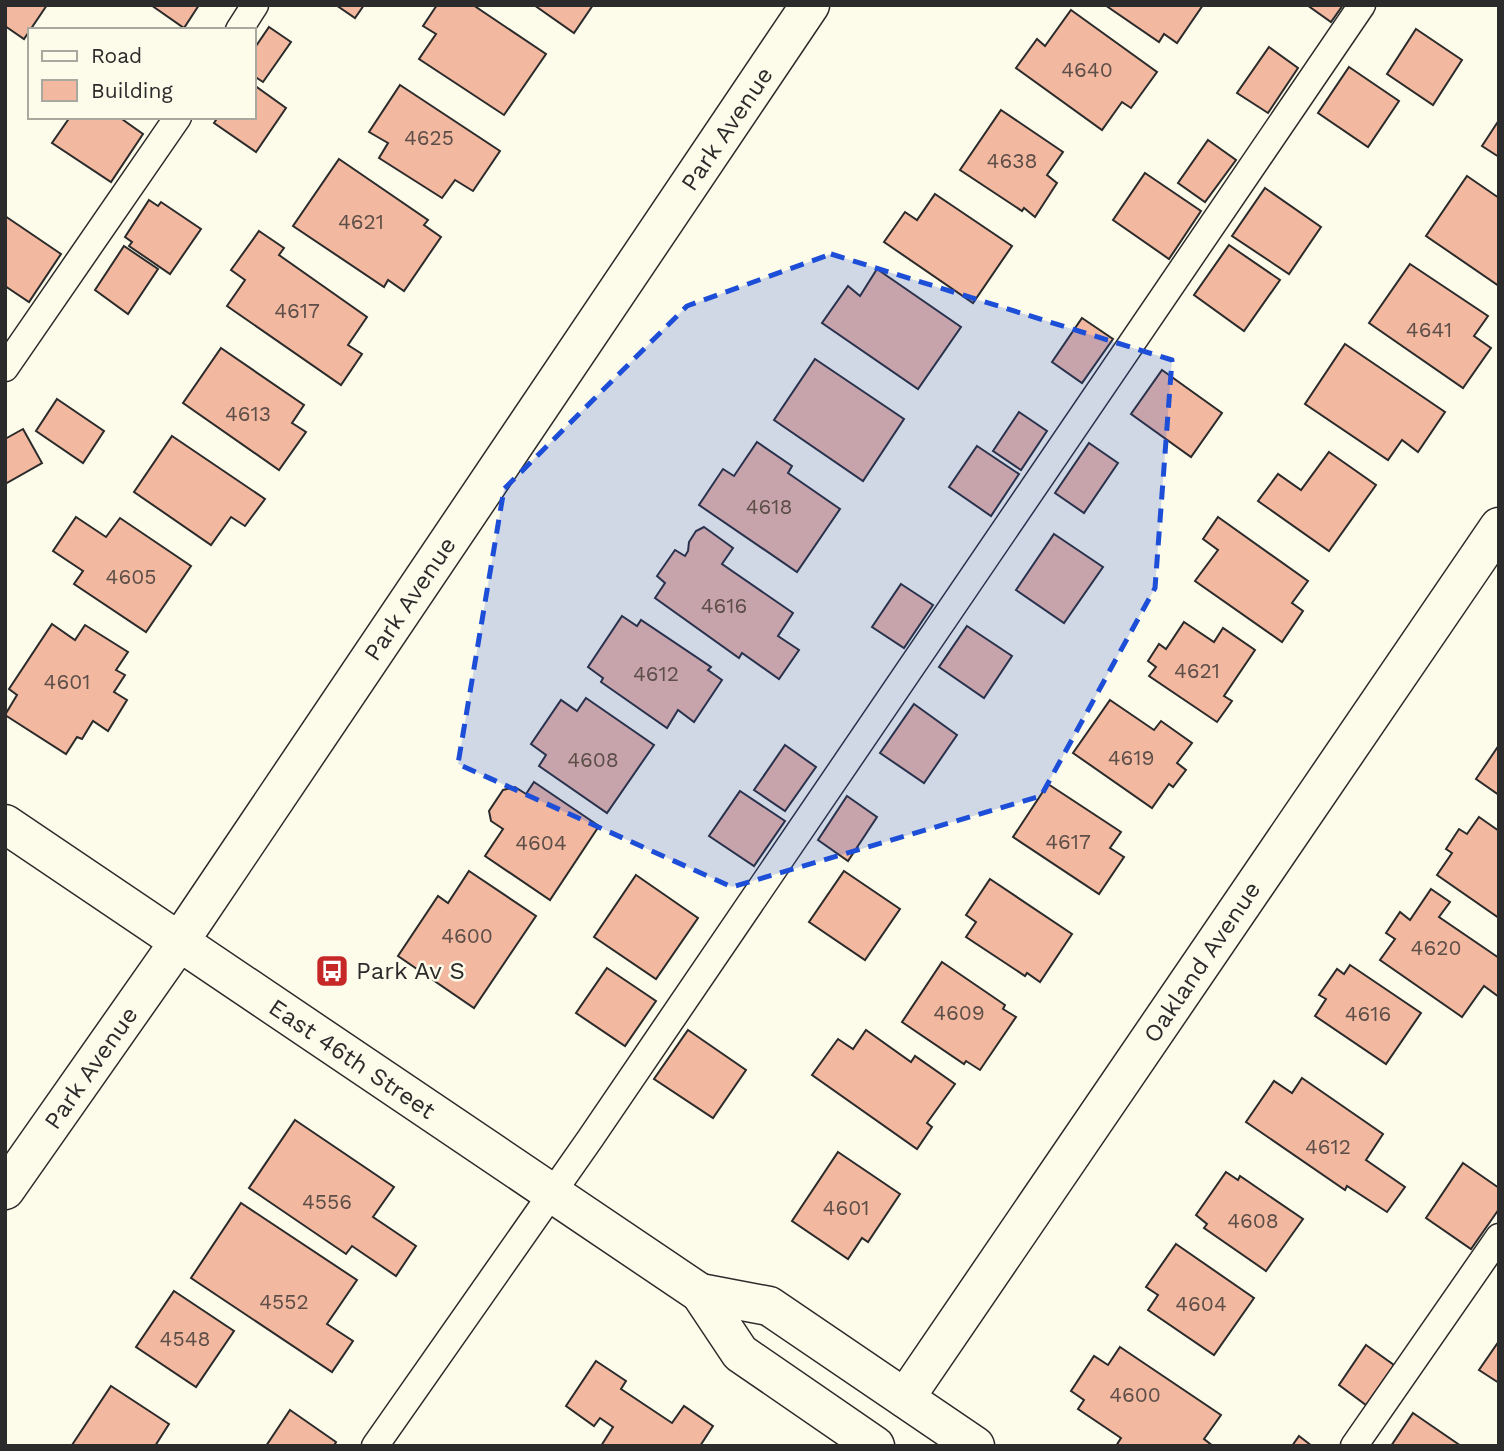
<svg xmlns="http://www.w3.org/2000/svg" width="1504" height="1451" font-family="'Work Sans',sans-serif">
<rect width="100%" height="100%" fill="#fdfbea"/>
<!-- building -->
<g fill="#f2b8a0" stroke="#2b2b2b" stroke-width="2">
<path d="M5,5H47L24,39L5,26Z"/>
<path d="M151,5H199L184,28Z"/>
<path d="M336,5H364L355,18Z"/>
<path d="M437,5H473L546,54L504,115L419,59L436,34L423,26Z"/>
<path d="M534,5H593L574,33Z"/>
<path d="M1105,5H1203L1177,43L1164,34L1159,42Z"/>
<path d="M1307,5H1343L1331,22Z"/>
<path d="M1071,10L1157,72L1131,108L1122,102L1102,130L1016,68L1037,39L1045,46Z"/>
<path d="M269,27L291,42L263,82L254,76V49Z"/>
<path d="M1416,29L1462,60L1433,105L1387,74Z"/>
<path d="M1269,47L1298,68L1268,113L1237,93Z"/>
<path d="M1349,67L1399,101L1368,147L1318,113Z"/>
<path d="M254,85L286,108L256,152L214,123L218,117H254Z"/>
<path d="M400,85L500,151L473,191L455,180L442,198L379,158L388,143L369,132Z"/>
<path d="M1001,110L1063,152L1047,175L1057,183L1035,217L1024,208L1022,211L960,170Z"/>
<path d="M70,117H119L143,134L111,182L52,143Z"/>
<path d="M1499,120V157L1482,146Z"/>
<path d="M1208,140L1236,160L1205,202L1178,183Z"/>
<path d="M339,159L428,220L424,225L441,237L404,291L388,280L384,287L293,226Z"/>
<path d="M1145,173L1201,211L1169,259L1113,220Z"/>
<path d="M1467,176L1499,198V286L1426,236Z"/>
<path d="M1265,188L1321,227L1289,274L1232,236Z"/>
<path d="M935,194L1012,246L973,303L884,242L905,212L917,220Z"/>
<path d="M149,200L158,206L161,202L201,229L170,274L129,246L132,242L125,237Z"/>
<path d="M5,216L61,254L29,302L5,286Z"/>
<path d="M259,231L284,248L279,255L367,317L348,345L362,354L341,385L227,306L245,280L231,270Z"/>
<path d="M1229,245L1280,280L1244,331L1194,295Z"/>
<path d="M124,246L158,269L128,314L95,290Z"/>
<path d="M1410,264L1488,316L1474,336L1491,348L1463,388L1369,323Z"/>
<path d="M877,269L961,327L918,389L822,323L848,286L860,296Z"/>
<path d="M1082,318L1113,339L1082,383L1052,362Z"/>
<path d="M1345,344L1445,412L1418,452L1402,440L1388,460L1305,404Z"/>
<path d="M221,348L304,405L292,423L306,432L279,470L183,403Z"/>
<path d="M815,359L904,419L863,481L774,420Z"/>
<path d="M1162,370L1222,413L1191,457L1131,414Z"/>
<path d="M57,399L104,431L83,463L36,431Z"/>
<path d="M1019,412L1047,431L1021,470L993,451Z"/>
<path d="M23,429L42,463L5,484V439Z"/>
<path d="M172,436L265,499L245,526L231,517L211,545L134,492Z"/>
<path d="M757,442L792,466L788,473L840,509L797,572L699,505L723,469L734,476Z"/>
<path d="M1089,443L1118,463L1084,513L1055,493Z"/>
<path d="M977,446L1019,474L991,516L949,487Z"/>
<path d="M1329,452L1376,485L1329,551L1258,501L1278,474L1301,490Z"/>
<path d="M76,517L106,537L120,518L191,566L146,632L74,584L83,571L53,551Z"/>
<path d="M1218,517L1308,581L1292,603L1303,611L1282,642L1195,581L1218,550L1203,539Z"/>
<path d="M704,527L733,548L722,564L793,613L778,636L799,650L779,679L742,653L739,658L655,598L665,583L657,576L675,550L685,556L688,551L689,542L696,531Z"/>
<path d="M1054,534L1103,567L1064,623L1016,590Z"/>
<path d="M901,584L933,605L904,648L872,627Z"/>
<path d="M622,616L637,626L641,620L711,667L708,670L722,680L694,722L678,710L667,728L601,682L603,678L588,667Z"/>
<path d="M1184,622L1214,642L1223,628L1255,650L1224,696L1232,701L1217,722L1149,676L1156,667L1148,661L1159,644L1166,649Z"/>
<path d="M52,624L75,640L85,625L128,652L116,670L125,675L114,692L127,700L108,731L93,721L82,739L77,737L66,754L5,715L17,695L9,689Z"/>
<path d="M967,626L1012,656L984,698L939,667Z"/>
<path d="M586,698L654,745L607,813L539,766L546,755L531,744L561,700L577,711Z"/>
<path d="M1110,700L1154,730L1161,721L1192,743L1177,763L1186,770L1173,787L1169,784L1152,808L1073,753Z"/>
<path d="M914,704L957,735L924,783L880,753Z"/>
<path d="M785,745L816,767L785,811L754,790Z"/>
<path d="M1499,745V795L1476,779Z"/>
<path d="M534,782L599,826L550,900L485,856L503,829L491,821L489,811L503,790L515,787L526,794Z"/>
<path d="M1048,784L1121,832L1110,848L1124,857L1099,894L1013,837Z"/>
<path d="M740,791L785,821L754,866L709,836Z"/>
<path d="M847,796L877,817L848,861L818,840Z"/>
<path d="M1479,817L1499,831V918L1437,875L1452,853L1446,849L1459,829L1467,834Z"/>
<path d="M469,871L536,916L474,1008L398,956L438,896L448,903Z"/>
<path d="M844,871L900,909L865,960L809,922Z"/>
<path d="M636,875L698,918L656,979L594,937Z"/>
<path d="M990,879L1072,934L1040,982L1027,973L1025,976L966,937L976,922L966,915Z"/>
<path d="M1431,889L1450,902L1439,917L1499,958V997L1484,986L1462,1017L1380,960L1395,939L1386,933L1400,912L1410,920Z"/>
<path d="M942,962L1005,1005L1003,1009L1016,1017L980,1070L966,1061L964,1064L902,1022Z"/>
<path d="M1350,965L1421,1013L1386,1064L1315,1016L1326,999L1319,995L1337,969L1344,974Z"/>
<path d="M607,968L656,1001L625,1046L576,1013Z"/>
<path d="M688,1030L746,1070L713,1118L654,1079Z"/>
<path d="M866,1030L911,1062L915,1056L955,1084L927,1123L932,1127L917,1149L812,1075L838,1039L853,1049Z"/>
<path d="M1302,1078L1383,1134L1366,1160L1405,1187L1387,1212L1347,1186L1345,1190L1246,1122L1274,1081L1292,1093Z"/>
<path d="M295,1120L394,1187L373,1217L416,1246L396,1276L352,1246L346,1254L249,1188Z"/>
<path d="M838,1152L900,1194L868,1242L862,1238L848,1259L792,1221Z"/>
<path d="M1463,1163L1499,1188V1209L1471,1249L1426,1218Z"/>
<path d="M1226,1172L1238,1180L1240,1176L1303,1219L1266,1271L1204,1228L1207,1224L1196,1215Z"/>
<path d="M241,1203L357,1280L327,1324L353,1341L332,1372L191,1278Z"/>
<path d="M1176,1244L1254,1298L1214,1355L1148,1310L1158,1295L1146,1287Z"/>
<path d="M174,1291L234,1331L196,1387L136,1347Z"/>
<path d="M1499,1341V1383L1479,1370Z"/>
<path d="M1366,1345L1394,1365L1366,1405L1339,1385Z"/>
<path d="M1120,1347L1221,1415L1204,1439L1213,1446H1116L1121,1438L1078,1409L1084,1400L1071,1391L1094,1356L1108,1365Z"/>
<path d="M596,1361L626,1381L621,1389L672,1423L684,1406L713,1426L700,1446H601L613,1427L600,1418L594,1426L566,1406Z"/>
<path d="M111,1386L169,1424L155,1446L72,1445Z"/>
<path d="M290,1410L336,1442L334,1446H266Z"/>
<path d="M1413,1413L1461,1446H1391Z"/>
<path d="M1299,1436L1312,1446H1292Z"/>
</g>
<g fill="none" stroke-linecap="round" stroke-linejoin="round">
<defs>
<g id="lane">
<path d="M239,30L255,5"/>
<path d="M5,368L178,117"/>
<path d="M375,1446L590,1139L1362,5"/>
<path d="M1354,1446L1499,1237"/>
</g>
<g id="street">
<path d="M179,942L810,5"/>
<path d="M905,1398L1499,527"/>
</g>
<g id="secondary">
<path d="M5,824L700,1293L740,1353L875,1446"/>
<path d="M5,1190L179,942"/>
<path d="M700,1293L769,1306L975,1446"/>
</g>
</defs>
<!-- lane casing -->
<use href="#lane" stroke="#2b2b2b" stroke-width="29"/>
<!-- street casing -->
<use href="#street" stroke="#2b2b2b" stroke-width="41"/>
<!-- secondary casing -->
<use href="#secondary" stroke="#2b2b2b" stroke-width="41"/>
<!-- lane -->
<use href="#lane" stroke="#fdfbea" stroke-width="26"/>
<!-- street -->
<use href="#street" stroke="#fdfbea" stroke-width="38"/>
<!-- secondary -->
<use href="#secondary" stroke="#fdfbea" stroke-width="38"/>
</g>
<!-- marked area -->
<path fill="#1d4ed8" fill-opacity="0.2" stroke="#1d4ed8" stroke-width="5" stroke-dasharray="14 9" stroke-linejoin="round" d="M831,254L1172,360L1155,588L1041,796L732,887L458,764L504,489L687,306Z"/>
<!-- icons -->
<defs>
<symbol id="bus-square" viewBox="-11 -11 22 22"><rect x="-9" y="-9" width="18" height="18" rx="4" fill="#c62828" stroke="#fdfbea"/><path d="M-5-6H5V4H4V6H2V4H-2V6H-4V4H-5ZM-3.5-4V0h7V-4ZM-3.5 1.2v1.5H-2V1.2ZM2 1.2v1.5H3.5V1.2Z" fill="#fff"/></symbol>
</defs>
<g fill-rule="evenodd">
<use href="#bus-square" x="313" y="952" width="38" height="38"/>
</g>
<g text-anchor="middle" stroke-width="5" stroke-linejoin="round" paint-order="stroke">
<!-- number labels -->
<g font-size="21" fill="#5d4e48">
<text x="1087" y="77">4640</text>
<text x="429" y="145">4625</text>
<text x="1012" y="168">4638</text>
<text x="361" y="229">4621</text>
<text x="297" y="318">4617</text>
<text x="1429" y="337">4641</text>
<text x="248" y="421">4613</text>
<text x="769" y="514">4618</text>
<text x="131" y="584">4605</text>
<text x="724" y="613">4616</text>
<text x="1197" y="678">4621</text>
<text x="656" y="681">4612</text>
<text x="67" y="689">4601</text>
<text x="1131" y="765">4619</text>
<text x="593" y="767">4608</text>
<text x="1068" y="849">4617</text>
<text x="541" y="850">4604</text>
<text x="467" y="943">4600</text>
<text x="1436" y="955">4620</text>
<text x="959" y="1020">4609</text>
<text x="1368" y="1021">4616</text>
<text x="1328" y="1154">4612</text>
<text x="327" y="1209">4556</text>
<text x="846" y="1215">4601</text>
<text x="1253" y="1228">4608</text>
<text x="284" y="1309">4552</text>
<text x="1201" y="1311">4604</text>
<text x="185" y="1346">4548</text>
<text x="1135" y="1402">4600</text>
</g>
<!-- street labels -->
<g font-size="24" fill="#2b2b2b" stroke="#fdfbea">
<text transform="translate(727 129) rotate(-56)" y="8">Park Avenue</text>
<text transform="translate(410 599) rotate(-56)" y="8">Park Avenue</text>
<text transform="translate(1202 962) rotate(-56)" y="8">Oakland Avenue</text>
<text transform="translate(352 1059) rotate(34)" y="8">East 46th Street</text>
<text transform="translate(91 1068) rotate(-55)" y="8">Park Avenue</text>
</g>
<!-- poi labels -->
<g font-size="24" fill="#2b2b2b" stroke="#fdfbea" text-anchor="start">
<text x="356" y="979">Park Av S</text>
</g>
</g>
<!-- border -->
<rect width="1504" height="1451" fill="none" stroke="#2b2b2b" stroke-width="14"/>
<!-- legend -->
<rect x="28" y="28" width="228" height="91" fill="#fdfbea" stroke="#a9a89e" stroke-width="2"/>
<rect x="42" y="51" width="35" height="10" fill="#fdfbea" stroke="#a9a89e" stroke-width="2"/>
<text x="91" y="63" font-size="21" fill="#2b2b2b">Road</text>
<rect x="42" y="80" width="35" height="21" fill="#f2b8a0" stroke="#a9a89e" stroke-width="2"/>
<text x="91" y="98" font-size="21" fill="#2b2b2b">Building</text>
</svg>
